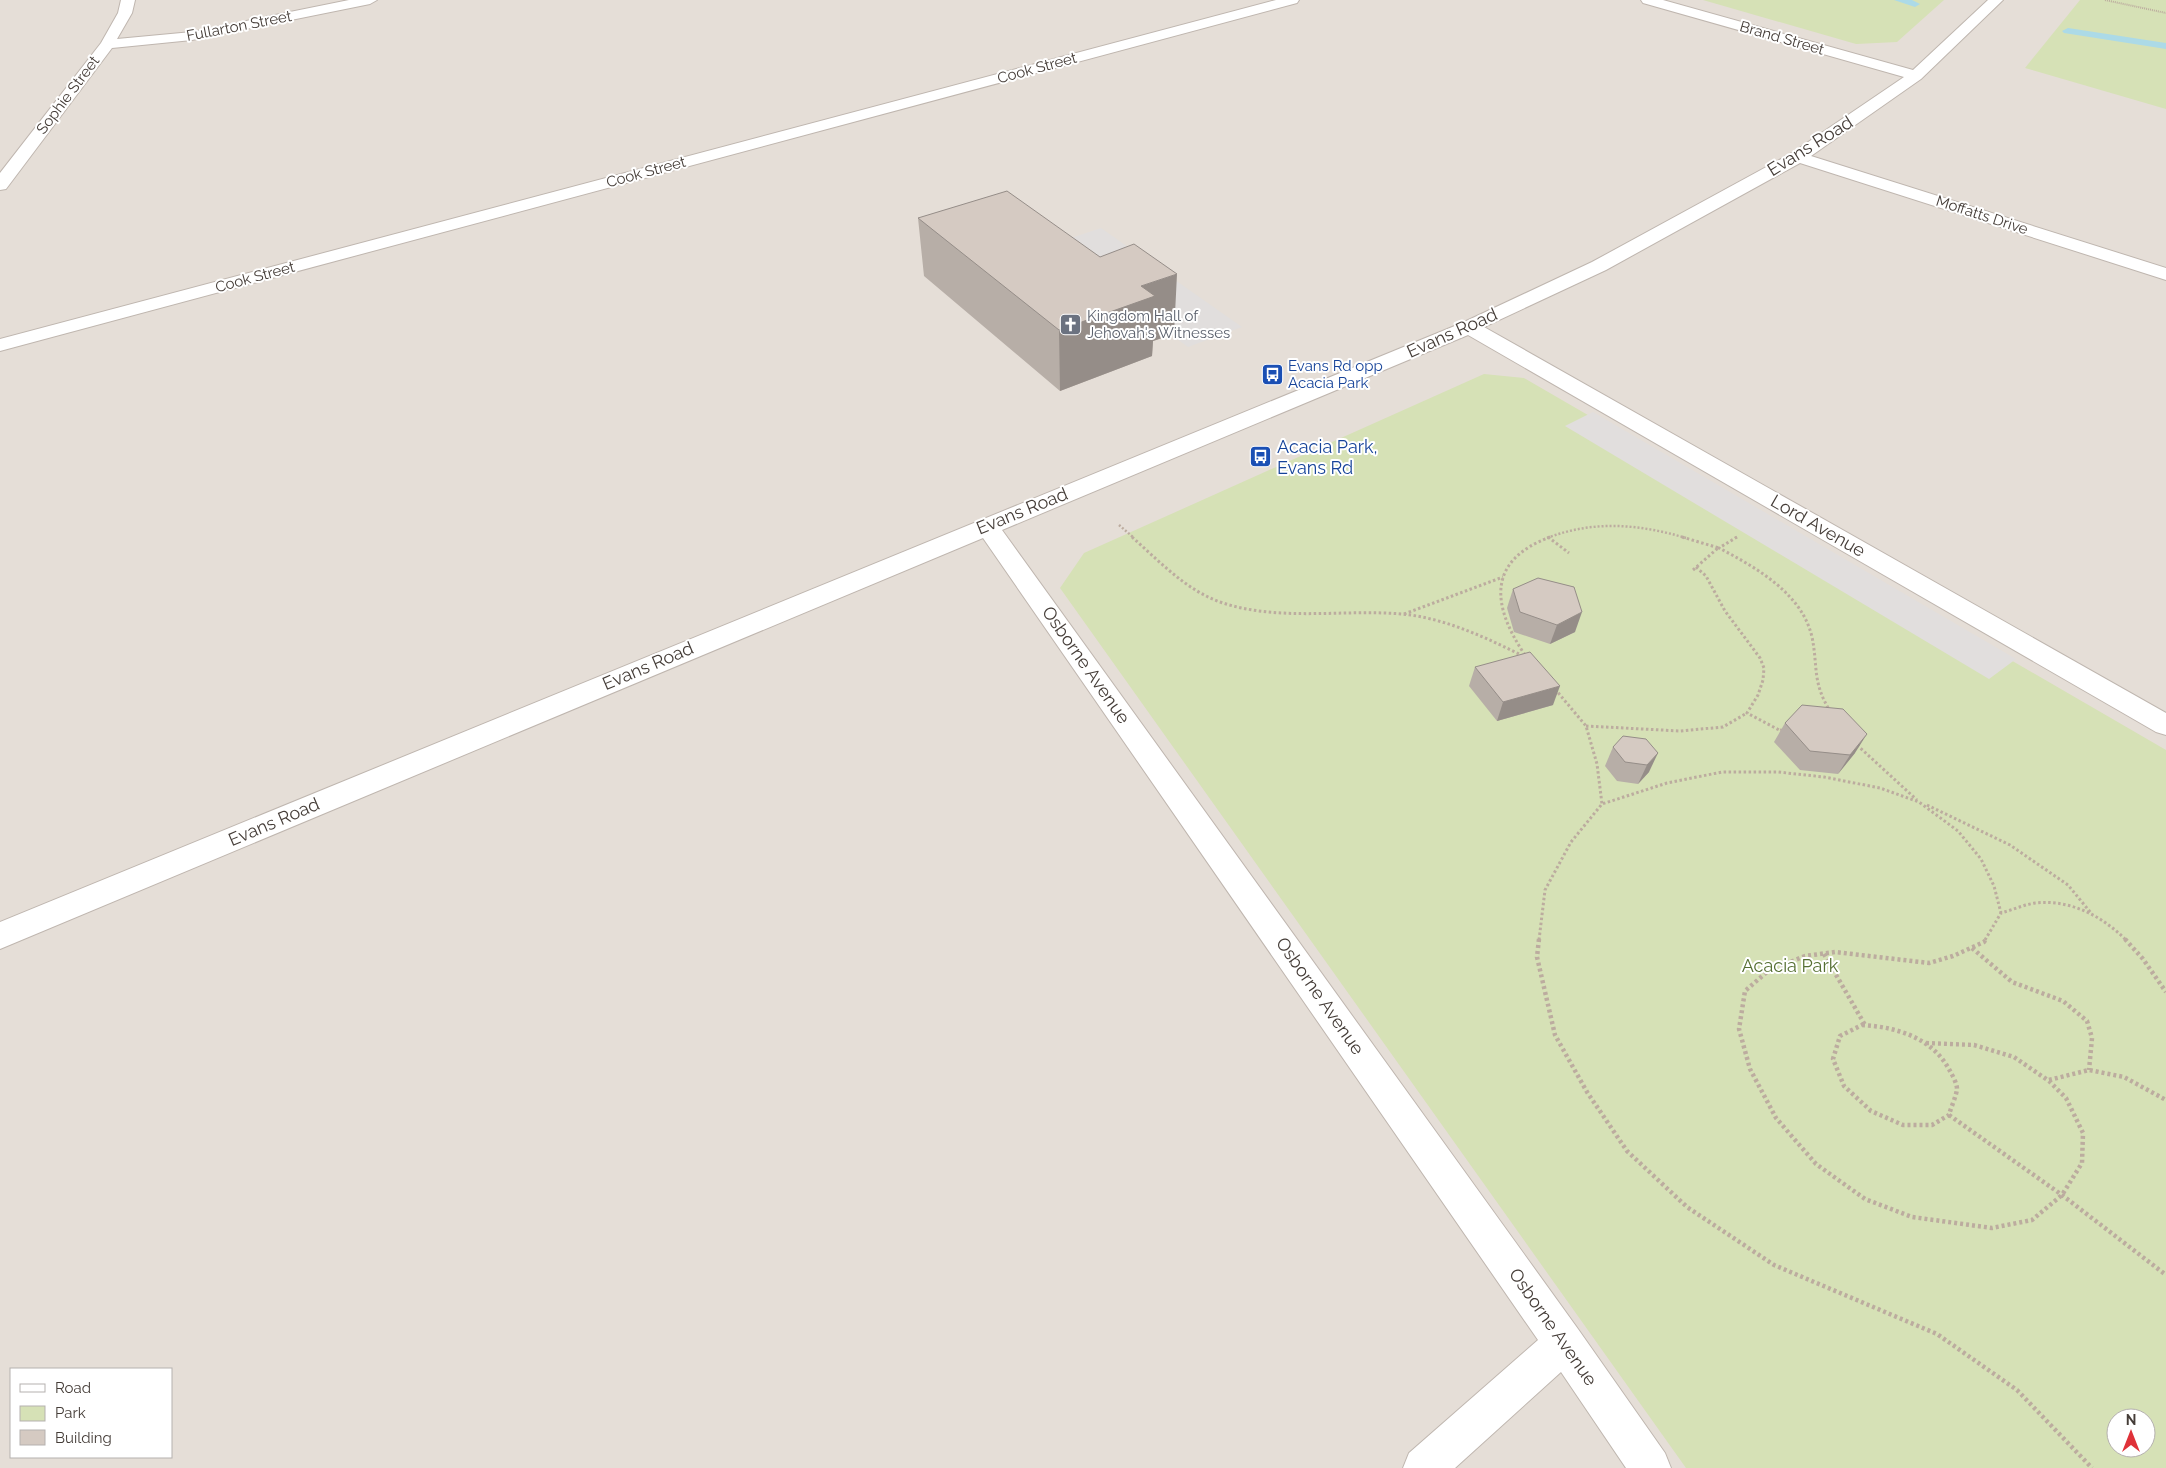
<svg xmlns="http://www.w3.org/2000/svg" width="2166" height="1468" font-family="Raleway,sans-serif">
<rect width="100%" height="100%" fill="#f2ede8"/>
<!-- residential -->
<path fill="#e5ded7" fill-rule="evenodd" d="M0,0H2166V1468H0ZM11,1369H171V1457H11ZM2116,1418H2146V1448H2116Z"/>
<!-- green -->
<g fill="#d6e1b6" fill-rule="evenodd">
<path d="M1703,0H1944L1897,42L1856,44Z"/>
<path d="M2080,0H2166V109L2025,68Z"/>
<path d="M1484,374L1524,378L2166,750V1468H1686L1060,588L1084,553ZM2116,1418H2146V1448H2116Z"/>
</g>
<!-- parking -->
<g fill="#e1dedd">
<path d="M1101,228L1242,327L1188,347L1050,245Z"/>
<path d="M1593,412L2016,659L1989,679L1565,426Z"/>
</g>
<g fill="none" stroke-linecap="round" stroke-linejoin="round">
<!-- stream -->
<g fill="#acdae7" fill-rule="evenodd">
<path d="M1894,0H1912L1920,4L1915,7Z"/>
<path d="M2068,28L2166,43V49L2064,33L2062,31Z"/>
</g>
<defs>
<g id="minor">
<path d="M121,0H135L132,13L117,39L192,32L349,0H377L370,4L192,40L112,48L6,189L0,190V173L101,43L118,13Z"/>
<path d="M1276,0H1299L1297,3L0,351V339Z"/>
<path d="M1641,0H1663L1913,70L1988,0H2003L1921,79L1811,156L2166,268V280L1800,163L1606,270L1484,327L2166,713V735L2156,732L1468,335L1002,530L1578,1329L1665,1453L1671,1468H1626L1561,1372L1455,1468H1403L1409,1453L1538,1340L983,538L0,949V922L1462,323L1592,262L1792,153L1904,77L1643,3Z"/>
</g>
</defs>
<!-- minor casing -->
<use href="#minor" stroke="#bfb6af" stroke-width="2"/>
<!-- path-far3 -->
<path stroke="#bcac9f" stroke-width="2" stroke-dasharray="1 1" stroke-linecap="butt" d="M2105,0L2166,13"/>
<!-- path-far2 -->
<g stroke="#bcac9f" stroke-width="2.5" stroke-dasharray="2 2" stroke-linecap="butt">
<path d="M1119,525L1134,538"/>
<path d="M1548,537L1550,538"/>
<path d="M1547,538C1594,520 1639,524 1686,538"/>
<path d="M1735,538L1737,537"/>
</g>
<!-- path-far1 -->
<g stroke="#bcac9f" stroke-width="3" stroke-dasharray="2.5 2.5" stroke-linecap="butt">
<path d="M1132,537C1159,561 1186,590 1220,602C1278,622 1342,609 1402,614C1444,618 1485,637 1523,656"/>
<path d="M1548,537L1569,553"/>
<path d="M1682,537L1719,548"/>
<path d="M1737,537L1719,548C1755,567 1802,593 1812,637C1818,666 1812,682 1830,711"/>
<path d="M1696,567L1706,576L1725,611L1760,658L1764,668L1763,680L1758,695L1747,713L1781,731L1782,729"/>
<path d="M1693,570L1718,548"/>
<path d="M1404,614L1503,577"/>
<path d="M1525,655C1492,606 1486,561 1550,537"/>
<path d="M1555,689L1586,726L1597,764L1602,804"/>
<path d="M1586,726L1680,731L1723,727L1747,713"/>
<path d="M1857,745L1917,800"/>
<path d="M1927,805L2010,845L2068,885L2091,913"/>
<path d="M1539,940L1545,890L1571,842L1602,804L1667,783L1722,772H1778L1824,777L1880,788L1919,802L1958,831L1981,859L1994,886L2001,913"/>
<path d="M1985,940L2001,913C2012,910 2023,905 2035,903C2070,899 2102,916 2126,940"/>
</g>
<!-- path -->
<g stroke="#bcac9f" stroke-width="4.5" stroke-dasharray="3 3" stroke-linecap="butt">
<path d="M1539,939L1537,957L1555,1035L1587,1092L1627,1151L1687,1207L1774,1265L1937,1334L2017,1390L2092,1468"/>
<path d="M2125,939L2143,959L2166,992"/>
<path d="M1972,948L2012,982L2063,1001L2087,1021L2092,1038L2089,1070"/>
<path d="M1824,954L1865,1025"/>
<path d="M1862,1025C1897,1027 1933,1038 1950,1071C1953,1076 1957,1084 1957,1089C1956,1097 1951,1107 1949,1115L1932,1125H1903L1871,1111L1844,1086L1833,1059L1840,1036Z"/>
<path d="M1926,1043L1974,1045L2014,1057L2049,1081L2066,1098L2083,1133L2082,1163L2062,1195L2032,1220L1992,1228L1912,1217L1865,1199L1816,1164L1776,1118L1750,1069L1739,1029L1745,991L1768,971L1805,956L1835,952L1929,963L1953,956L1984,942L1986,939"/>
<path d="M2049,1080L2089,1070L2124,1077L2166,1100"/>
<path d="M1949,1115L2062,1195L2166,1275"/>
</g>
<!-- minor -->
<use href="#minor" fill="#fff" fill-rule="evenodd"/>
</g>
<!-- wall -->
<g fill="#b7aea7">
<path d="M918,218L1174,334L1153,341L1152,356L1060,391L924,276Z"/>
<path d="M1513,589L1575,632L1550,644L1514,632L1507,608Z"/>
<path d="M1475,667L1553,705L1497,721L1469,686Z"/>
<path d="M1785,723L1855,753L1838,774L1800,770L1774,742Z"/>
<path d="M1646,739L1649,772L1638,784L1617,781L1605,766L1613,747Z"/>
</g>
<!-- shaded-wall -->
<g fill="#958d88">
<path d="M1177,274L1174,334L1153,341L1152,356L1060,391L1059,330L1141,286Z"/>
<path d="M1582,612L1575,632L1550,644L1557,625Z"/>
<path d="M1560,686L1553,705L1497,721L1503,702Z"/>
<path d="M1867,734L1855,753L1838,774L1850,755Z"/>
<path d="M1658,753L1649,772L1638,784L1647,765Z"/>
</g>
<!-- building -->
<g fill="#d5cac2" stroke="#958d88">
<path d="M1007,191L1100,257L1134,244L1177,274L1141,286L1155,296L1059,330L918,218Z"/>
<path d="M1538,578L1574,587L1582,612L1557,625L1520,612L1513,589Z"/>
<path d="M1530,652L1560,686L1503,702L1475,667Z"/>
<path d="M1802,705L1843,709L1867,734L1850,755L1810,751L1785,723Z"/>
<path d="M1623,736L1646,739L1658,753L1647,765L1625,762L1613,747Z"/>
</g>
<!-- icons -->
<defs>
<symbol id="church-square" viewBox="-11 -11 22 22"><rect x="-9" y="-9" width="18" height="18" rx="4" fill="#6b7280" stroke="#fff"/><path d="M-1.2-6h2.4v3.5h3.3v2.4h-3.3V6h-2.4V-.1h-3.3v-2.4h3.3Z" fill="#fff"/></symbol>
<symbol id="bus-square" viewBox="-11 -11 22 22"><rect x="-9" y="-9" width="18" height="18" rx="4" fill="#1a4fb4" stroke="#fff"/><path d="M-5-6H5V4H4V6H2V4H-2V6H-4V4H-5ZM-3.5-4V0h7V-4ZM-3.5 1.2v1.5H-2V1.2ZM2 1.2v1.5H3.5V1.2Z" fill="#fff"/></symbol>
</defs>
<g fill-rule="evenodd">
<use href="#church-square" x="1058" y="312" width="25" height="25"/>
<use href="#bus-square" x="1260" y="362" width="25" height="25"/>
<use href="#bus-square" x="1248" y="444" width="25" height="25"/>
</g>
<g text-anchor="middle" stroke-width="4" stroke-linejoin="round" paint-order="stroke">
<!-- far-street labels -->
<g font-size="15" fill="#453d38" stroke="#fff">
<text transform="translate(239 26) rotate(-11)" y="5">Fullarton Street</text>
<text transform="translate(1782 38) rotate(16)" y="5">Brand Street</text>
<text transform="translate(1037 68) rotate(-15)" y="5">Cook Street</text>
<text transform="translate(68 95) rotate(-53)" y="5">Sophie Street</text>
<text transform="translate(646 172) rotate(-15)" y="5">Cook Street</text>
<text transform="translate(1982 215) rotate(18)" y="5">Moffatts Drive</text>
<text transform="translate(255 277) rotate(-15)" y="5">Cook Street</text>
</g>
<!-- far-worship labels -->
<g font-size="15" fill="#5b616d" stroke="#fff" text-anchor="start">
<text x="1087" y="321">Kingdom Hall of<tspan x="1087" dy="17">Jehovah's Witnesses</tspan></text>
</g>
<!-- far-transit labels -->
<g font-size="15" fill="#164399" stroke="#fff" text-anchor="start">
<text x="1288" y="371">Evans Rd opp<tspan x="1288" dy="17">Acacia Park</tspan></text>
</g>
<!-- street labels -->
<g font-size="18" fill="#453d38" stroke="#fff">
<text transform="translate(1810 146) rotate(-32)" y="6">Evans Road</text>
<text transform="translate(1452 333) rotate(-24)" y="6">Evans Road</text>
<text transform="translate(1022 511) rotate(-22)" y="6">Evans Road</text>
<text transform="translate(1818 526) rotate(30)" y="6">Lord Avenue</text>
<text transform="translate(1086 665) rotate(55)" y="6">Osborne Avenue</text>
<text transform="translate(648 666) rotate(-23)" y="6">Evans Road</text>
<text transform="translate(274 822) rotate(-23)" y="6">Evans Road</text>
<text transform="translate(1320 996) rotate(55)" y="6">Osborne Avenue</text>
<text transform="translate(1553 1327) rotate(55)" y="6">Osborne Avenue</text>
</g>
<!-- transit labels -->
<g font-size="18" fill="#164399" stroke="#fff" text-anchor="start">
<text x="1277" y="453">Acacia Park,<tspan x="1277" dy="21">Evans Rd</tspan></text>
</g>
<!-- park labels -->
<g font-size="18" fill="#556f32" stroke="#fff">
<text x="1790" y="972">Acacia Park</text>
</g>
</g>
<!-- legend -->
<rect x="10" y="1368" width="162" height="90" fill="#ffffff" stroke="#b5b1af"/>
<rect x="20" y="1384" width="25" height="8" fill="#ffffff" stroke="#b5b1af"/>
<text x="55" y="1393" font-size="15" fill="#453d38">Road</text>
<rect x="20" y="1406" width="25" height="15" fill="#d6e1b6" stroke="#b5b1af"/>
<text x="55" y="1418" font-size="15" fill="#453d38">Park</text>
<rect x="20" y="1430" width="25" height="15" fill="#d5cac2" stroke="#b5b1af"/>
<text x="55" y="1443" font-size="15" fill="#453d38">Building</text>
<!-- north arrow -->
<g transform="translate(2131 1433)"><circle r="24" fill="#ffffff" stroke="#b5b1af"/>
<path d="M0-4L9 19L0 12L-9 19Z" fill="#df3239"/>
<text y="-8" font-size="14" font-weight="bold" text-anchor="middle" fill="#453d38">N</text>
</g>
</svg>
